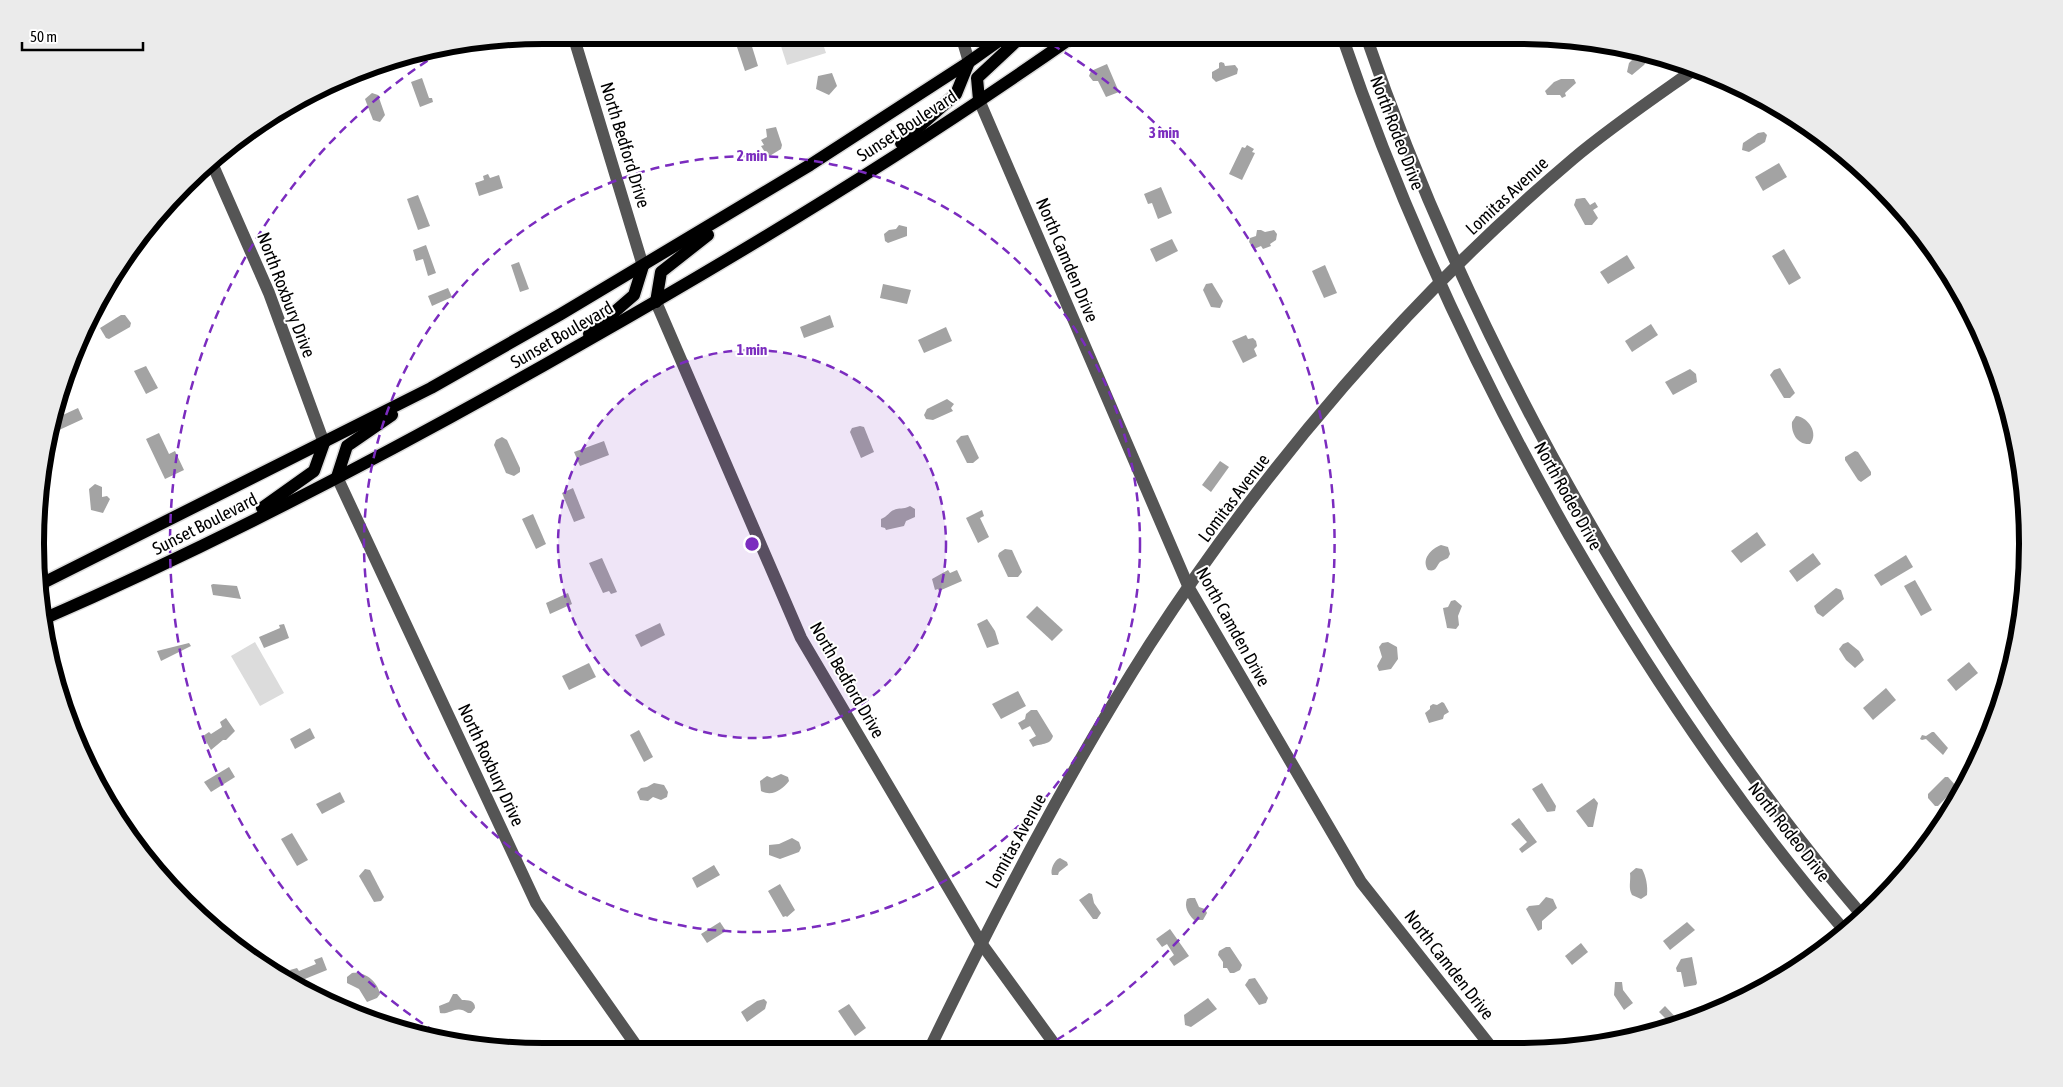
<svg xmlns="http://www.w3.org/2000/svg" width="2063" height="1087" font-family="'Asap Condensed',sans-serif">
<rect width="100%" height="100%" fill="#fff"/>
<!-- green -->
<g fill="#dcdcdc">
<path d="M782,35H809L784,43Z"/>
<path d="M814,35H820L826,53L787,65L781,46Z"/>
<path d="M255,642L284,693L260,706L231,656Z"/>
</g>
<!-- water -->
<g fill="#a3a3a3">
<path d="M750,40L758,66L745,71L736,44Z"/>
<path d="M1637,50L1652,53L1644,65L1632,75L1627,72L1629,63L1634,58Z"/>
<path d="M1221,62L1224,63L1225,66L1235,65L1238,69L1237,74L1216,82L1212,78V72L1219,68V63Z"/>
<path d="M1107,64L1119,92L1106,97L1098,81H1093L1089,76L1091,71Z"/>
<path d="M832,73L837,86L829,95L816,89L818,76Z"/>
<path d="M422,78L429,98H432L433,102L420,107L411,82Z"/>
<path d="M1561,79H1574L1576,83L1565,93L1566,96L1562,98L1560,95H1547L1545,91L1554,82Z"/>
<path d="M372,93L378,95L385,115L380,122L373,120L365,99Z"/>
<path d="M776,127L782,145L781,149L768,157L761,146L764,145L761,140L767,137L766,129Z"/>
<path d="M1764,132L1767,135L1765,142L1749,152L1742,150L1743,143L1758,133Z"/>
<path d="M1247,145L1254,149L1252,152L1255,153L1242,180L1229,174L1242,147L1245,148Z"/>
<path d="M1779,163L1787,177L1763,191L1755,177Z"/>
<path d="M488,174L490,178L499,175L503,188L479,196L475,183L484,180L483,176Z"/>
<path d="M1161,187L1172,213L1158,219L1152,203L1148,204L1144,194Z"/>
<path d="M418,195L430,226L418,230L407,199Z"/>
<path d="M1583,198H1585L1590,205L1595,202L1598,207L1593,210L1598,218L1592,225H1585L1574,205L1576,199Z"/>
<path d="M899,225L907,227V236L888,243L885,241L884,234L889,230L896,229Z"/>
<path d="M1257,230H1261L1265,232L1274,230L1277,234L1276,240L1270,244L1271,246L1263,249L1261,246L1254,249L1249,242L1250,238L1256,236Z"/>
<path d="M1172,239L1178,251L1156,262L1150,249Z"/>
<path d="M426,245L436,273L428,276L423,259L416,261L413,250Z"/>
<path d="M1784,249L1801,278L1789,285L1772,256Z"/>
<path d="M1627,255L1635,268L1608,284L1600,272Z"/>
<path d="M519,262L529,289L520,292L511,265Z"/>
<path d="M1325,265L1337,293L1324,298L1312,271Z"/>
<path d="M1212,283L1223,301L1220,308L1211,307L1203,290L1206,284Z"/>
<path d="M883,284L911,290L907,304L880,298Z"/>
<path d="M448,288L452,297L432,306L428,296Z"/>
<path d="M121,315H125L131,323L130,327L109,339L106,338L100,328Z"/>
<path d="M830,315L834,327L804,338L800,327Z"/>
<path d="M1651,324L1658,335L1632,352L1625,341Z"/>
<path d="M946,327L952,341L924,353L918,340Z"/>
<path d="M1246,335L1248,339L1253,338L1256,341L1257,346L1254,349L1257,356L1243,363L1232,341Z"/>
<path d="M146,366L158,388L146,394L134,371Z"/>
<path d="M1780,368L1795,393L1790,398H1784L1770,375L1774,370Z"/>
<path d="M1690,369L1696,374L1697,382L1673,395L1665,382Z"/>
<path d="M947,399L954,404L951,408L953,411L933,420L926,419L924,415L927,409Z"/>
<path d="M78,408L83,419L57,431L52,420Z"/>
<path d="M1796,416C1808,417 1819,433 1810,444C1797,445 1791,433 1792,422Z"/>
<path d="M860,426L864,427L874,452L861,458L850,432L852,428Z"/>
<path d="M159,433L169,454L175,451L184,470L165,479L146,439Z"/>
<path d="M968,435L979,458L973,463H967L956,441L961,436Z"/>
<path d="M502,437L507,440L520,468V472L514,476L506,473L494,445L496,440Z"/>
<path d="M604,441L609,455L580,466L574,452Z"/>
<path d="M1855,451L1858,452L1871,472V475L1861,482L1858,480L1845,460V457Z"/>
<path d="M1220,461L1229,467L1211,492L1202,485Z"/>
<path d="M95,484L102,487V497L107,496L110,499L103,513L91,510L89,489Z"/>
<path d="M573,488L585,518L574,522L562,493Z"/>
<path d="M910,506L915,509V517L906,521L904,526L886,530L885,528L881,527V519C887,517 890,511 894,510C900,507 902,510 910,506Z"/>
<path d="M982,510L984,516L980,518L989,537L978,543L966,518Z"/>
<path d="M533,514L546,544L536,549L522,519Z"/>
<path d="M1757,532L1766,545L1741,563L1731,551Z"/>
<path d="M1441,545L1448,547L1450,554L1448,558L1440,562C1436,567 1436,572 1428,570C1421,559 1431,549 1441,545Z"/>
<path d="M1005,549L1012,550L1022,572L1018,577H1008L998,556L999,553Z"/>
<path d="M1813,553L1821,564L1797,582L1789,571Z"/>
<path d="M1906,555L1913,567L1881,586L1874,575Z"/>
<path d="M602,558L617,592L611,594L609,591L603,593L589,563Z"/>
<path d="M948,570L950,573L957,570L962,581L939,591L938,589L935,590L932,579Z"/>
<path d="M1915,580L1932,610L1921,616L1904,586Z"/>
<path d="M213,584L237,586L241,599L213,595L211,585Z"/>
<path d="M1836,588L1841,590L1844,599L1823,617L1817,613L1814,606Z"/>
<path d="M568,593L572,604L550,614L546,603Z"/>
<path d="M1455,600L1462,606L1458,616L1459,625L1456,629L1447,628C1446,621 1444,615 1443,608L1448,607L1451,601Z"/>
<path d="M1037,606L1063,630L1052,641L1026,617Z"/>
<path d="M987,619L995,631L999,644L987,648L977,624Z"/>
<path d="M660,623L665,635L641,647L635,635Z"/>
<path d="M284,624L289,638L264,648L259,637L280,628L279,625Z"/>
<path d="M1388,642L1397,647L1398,659L1391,669L1379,671L1377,666L1382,657L1379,647L1382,643Z"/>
<path d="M1848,642L1859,651L1864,660L1855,668L1846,660L1839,649L1843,644Z"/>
<path d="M189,643L191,646L161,661L157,651Z"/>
<path d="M1969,662L1978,673L1956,691L1947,680Z"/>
<path d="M589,663L596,677L569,690L562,676Z"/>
<path d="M1886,688L1896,700L1873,720L1863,708Z"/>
<path d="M1018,691L1026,706L1001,719L992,704Z"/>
<path d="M1442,702L1444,703L1449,712L1444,715L1443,719L1429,723L1425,713L1430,709V706L1433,704L1437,705Z"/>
<path d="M1031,710H1037L1053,736C1050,746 1040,743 1033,747L1029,740L1036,736L1030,726L1022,730L1018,723L1025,719L1026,714Z"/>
<path d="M226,718L235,731L226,740H223L211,750L203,736L209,732L211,734L222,727L220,722Z"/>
<path d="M310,728L315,738L295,749L290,739Z"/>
<path d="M639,730L653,757L644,762L630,735Z"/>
<path d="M1932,732H1934L1948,748L1943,755L1926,739L1922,740L1920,739L1922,735L1926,736Z"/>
<path d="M229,767L235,777L211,792L204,782Z"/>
<path d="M781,774L788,777L789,781C782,790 772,797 761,791L760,781L767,776L772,778Z"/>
<path d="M1945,777H1948L1957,787L1938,806H1935L1928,798V794Z"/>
<path d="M654,783L664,785L668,792L667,797L661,800L653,797L648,801L640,800L637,792L641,788L647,787Z"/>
<path d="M1542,783L1556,806L1555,811L1547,812L1532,789Z"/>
<path d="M340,792L345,802L322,814L316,804Z"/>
<path d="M1594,798L1598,803L1593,827H1588L1576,811Z"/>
<path d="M1519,818L1537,842L1522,853L1519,849L1527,842L1511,824Z"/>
<path d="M292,833L308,860L297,866L281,839Z"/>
<path d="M792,838L799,842L801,848L799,852L780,859L769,855V845L779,844Z"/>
<path d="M1060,858L1067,862L1068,865L1059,872L1058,875H1052C1050,870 1054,860 1060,858Z"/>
<path d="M714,865L720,875L697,888L692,878Z"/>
<path d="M1636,868L1642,869C1646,876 1648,886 1647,895L1641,899L1632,895C1628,888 1631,881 1630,873Z"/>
<path d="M365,869L370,870L384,897L381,901L374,902L359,876Z"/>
<path d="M780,884L795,910L787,917L786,916L783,917L768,891Z"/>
<path d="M1089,893L1092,894L1094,903L1101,913L1097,919H1093L1079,900Z"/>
<path d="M1546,897L1553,899L1557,908L1542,921V929L1538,931L1526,909L1529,906L1539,905Z"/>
<path d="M1190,898H1195L1199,907L1205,909L1207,913L1203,920H1194C1188,914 1184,907 1187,899Z"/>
<path d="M720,922L726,931L707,943L701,934Z"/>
<path d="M1687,922L1695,930L1670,950L1663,941Z"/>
<path d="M1170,929L1189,956L1174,966L1169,959L1174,955L1167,944L1162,947L1156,939Z"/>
<path d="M1581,943L1588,952L1572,965L1565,956Z"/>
<path d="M1226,947H1230L1242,965L1240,970L1234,973H1230L1227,968H1223V962L1218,955L1219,951Z"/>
<path d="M322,957L327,970L295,983L290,970L297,968L299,971L316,964L314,960Z"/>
<path d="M1692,957L1697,983L1696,985L1684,987L1681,972H1677L1676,968L1681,959Z"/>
<path d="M352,973C365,971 378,982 380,994L377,998L367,1002L359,989L347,983V977Z"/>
<path d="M1255,978L1268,998L1266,1003L1259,1005L1245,985L1249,979Z"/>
<path d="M1615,982H1622L1623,990L1633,1003L1624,1010L1614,995Z"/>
<path d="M453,994H457L462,1000C468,1000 475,1000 475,1008L471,1013H468C456,1004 451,1015 440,1013L439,1006L449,1002Z"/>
<path d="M1208,998L1217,1009L1191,1027L1185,1025L1184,1015Z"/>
<path d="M764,999L767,1002L765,1009L747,1022L741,1012L757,1001Z"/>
<path d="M849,1004L866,1028L855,1036L838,1011Z"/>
<path d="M1665,1006L1680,1022L1672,1025L1659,1012Z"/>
</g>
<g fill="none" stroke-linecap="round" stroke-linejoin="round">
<defs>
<g id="major">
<path d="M979,100L977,78L1022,36"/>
<path d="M901,143L956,94L969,62"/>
<path d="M656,302L661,272L708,235"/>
<path d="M589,334L634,295L643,266"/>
<path d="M337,477L347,446L392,415"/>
<path d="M262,508L314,471L324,443"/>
<path d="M39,585L431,388L561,314L810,165L969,62L1007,35"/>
<path d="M41,620C227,539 407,444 583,343C751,248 916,147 1074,36"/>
</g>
</defs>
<!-- major casing -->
<use href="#major" stroke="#dbdbdb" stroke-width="15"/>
<!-- minor -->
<g stroke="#555" stroke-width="12">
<path d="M573,35L643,266"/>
<path d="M961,35L969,62"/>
<path d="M1342,36C1401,209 1478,375 1569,535C1649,673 1739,808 1844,930"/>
<path d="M1366,36C1423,203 1499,364 1586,517C1666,657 1756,792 1861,914"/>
<path d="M979,100L1189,588L1361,882L1492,1048"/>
<path d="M211,161L269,293L324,443"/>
<path d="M656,302L801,638L981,943L1058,1049"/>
<path d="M337,477L536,903L640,1051"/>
<path d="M929,1050C996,911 1067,774 1150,644C1266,465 1410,297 1573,159C1611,127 1654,98 1695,69"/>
</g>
<!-- major -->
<use href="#major" stroke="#000" stroke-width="12"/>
</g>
<!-- distance rings -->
<circle cx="752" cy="544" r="194" fill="#7b2cbf" fill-opacity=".12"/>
<g fill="none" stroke="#7b2cbf" stroke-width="2.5" stroke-dasharray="9 6">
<circle cx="752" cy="544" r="194"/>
<circle cx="752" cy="544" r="388"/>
<path d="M448 1040A582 582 0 0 1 452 45M1039 37A582 582 0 0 1 1043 1048"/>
</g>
<g text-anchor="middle" stroke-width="4" stroke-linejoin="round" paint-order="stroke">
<!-- street labels -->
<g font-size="18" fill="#000" stroke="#fff">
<text transform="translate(907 126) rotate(-33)" y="6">Sunset Boulevard</text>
<text transform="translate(1397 133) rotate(69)" y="6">North Rodeo Drive</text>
<text transform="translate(625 145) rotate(73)" y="6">North Bedford Drive</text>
<text transform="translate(1507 196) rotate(-43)" y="6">Lomitas Avenue</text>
<text transform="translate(1067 260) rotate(67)" y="6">North Camden Drive</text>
<text transform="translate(286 295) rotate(69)" y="6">North Roxbury Drive</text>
<text transform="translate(562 335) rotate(-30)" y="6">Sunset Boulevard</text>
<text transform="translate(1568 496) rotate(61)" y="6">North Rodeo Drive</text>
<text transform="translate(1234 498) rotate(-53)" y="6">Lomitas Avenue</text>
<text transform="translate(205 524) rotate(-27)" y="6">Sunset Boulevard</text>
<text transform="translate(1233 627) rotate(61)" y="6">North Camden Drive</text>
<text transform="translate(847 680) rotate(60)" y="6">North Bedford Drive</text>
<text transform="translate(491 765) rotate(65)" y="6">North Roxbury Drive</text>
<text transform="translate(1789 832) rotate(52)" y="6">North Rodeo Drive</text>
<text transform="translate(1016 841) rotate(-61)" y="6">Lomitas Avenue</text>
<text transform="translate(1449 965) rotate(52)" y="6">North Camden Drive</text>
</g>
</g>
<!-- crop -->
<path d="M0 0H2063V1087H0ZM543 44H1520A499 499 0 0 1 2019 543V544A499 499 0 0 1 1520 1043H543A499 499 0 0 1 44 544V543A499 499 0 0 1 543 44Z" fill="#ebebeb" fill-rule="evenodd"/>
<path fill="none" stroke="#000" stroke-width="6" d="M543 44H1520A499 499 0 0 1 2019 543V544A499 499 0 0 1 1520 1043H543A499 499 0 0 1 44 544V543A499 499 0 0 1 543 44Z"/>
<circle cx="752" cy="544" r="8" fill="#7b2cbf" stroke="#fff" stroke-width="2.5"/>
<g font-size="15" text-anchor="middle" font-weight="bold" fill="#7b2cbf" stroke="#fff" stroke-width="4" stroke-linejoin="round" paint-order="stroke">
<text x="1164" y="138">3 min</text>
<text x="752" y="161">2 min</text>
<text x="752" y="355">1 min</text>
</g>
<!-- scale -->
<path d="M22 42v8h121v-8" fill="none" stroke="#000000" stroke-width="2.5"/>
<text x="30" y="42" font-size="15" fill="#000000" stroke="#ffffff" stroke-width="4" paint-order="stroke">50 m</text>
</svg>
